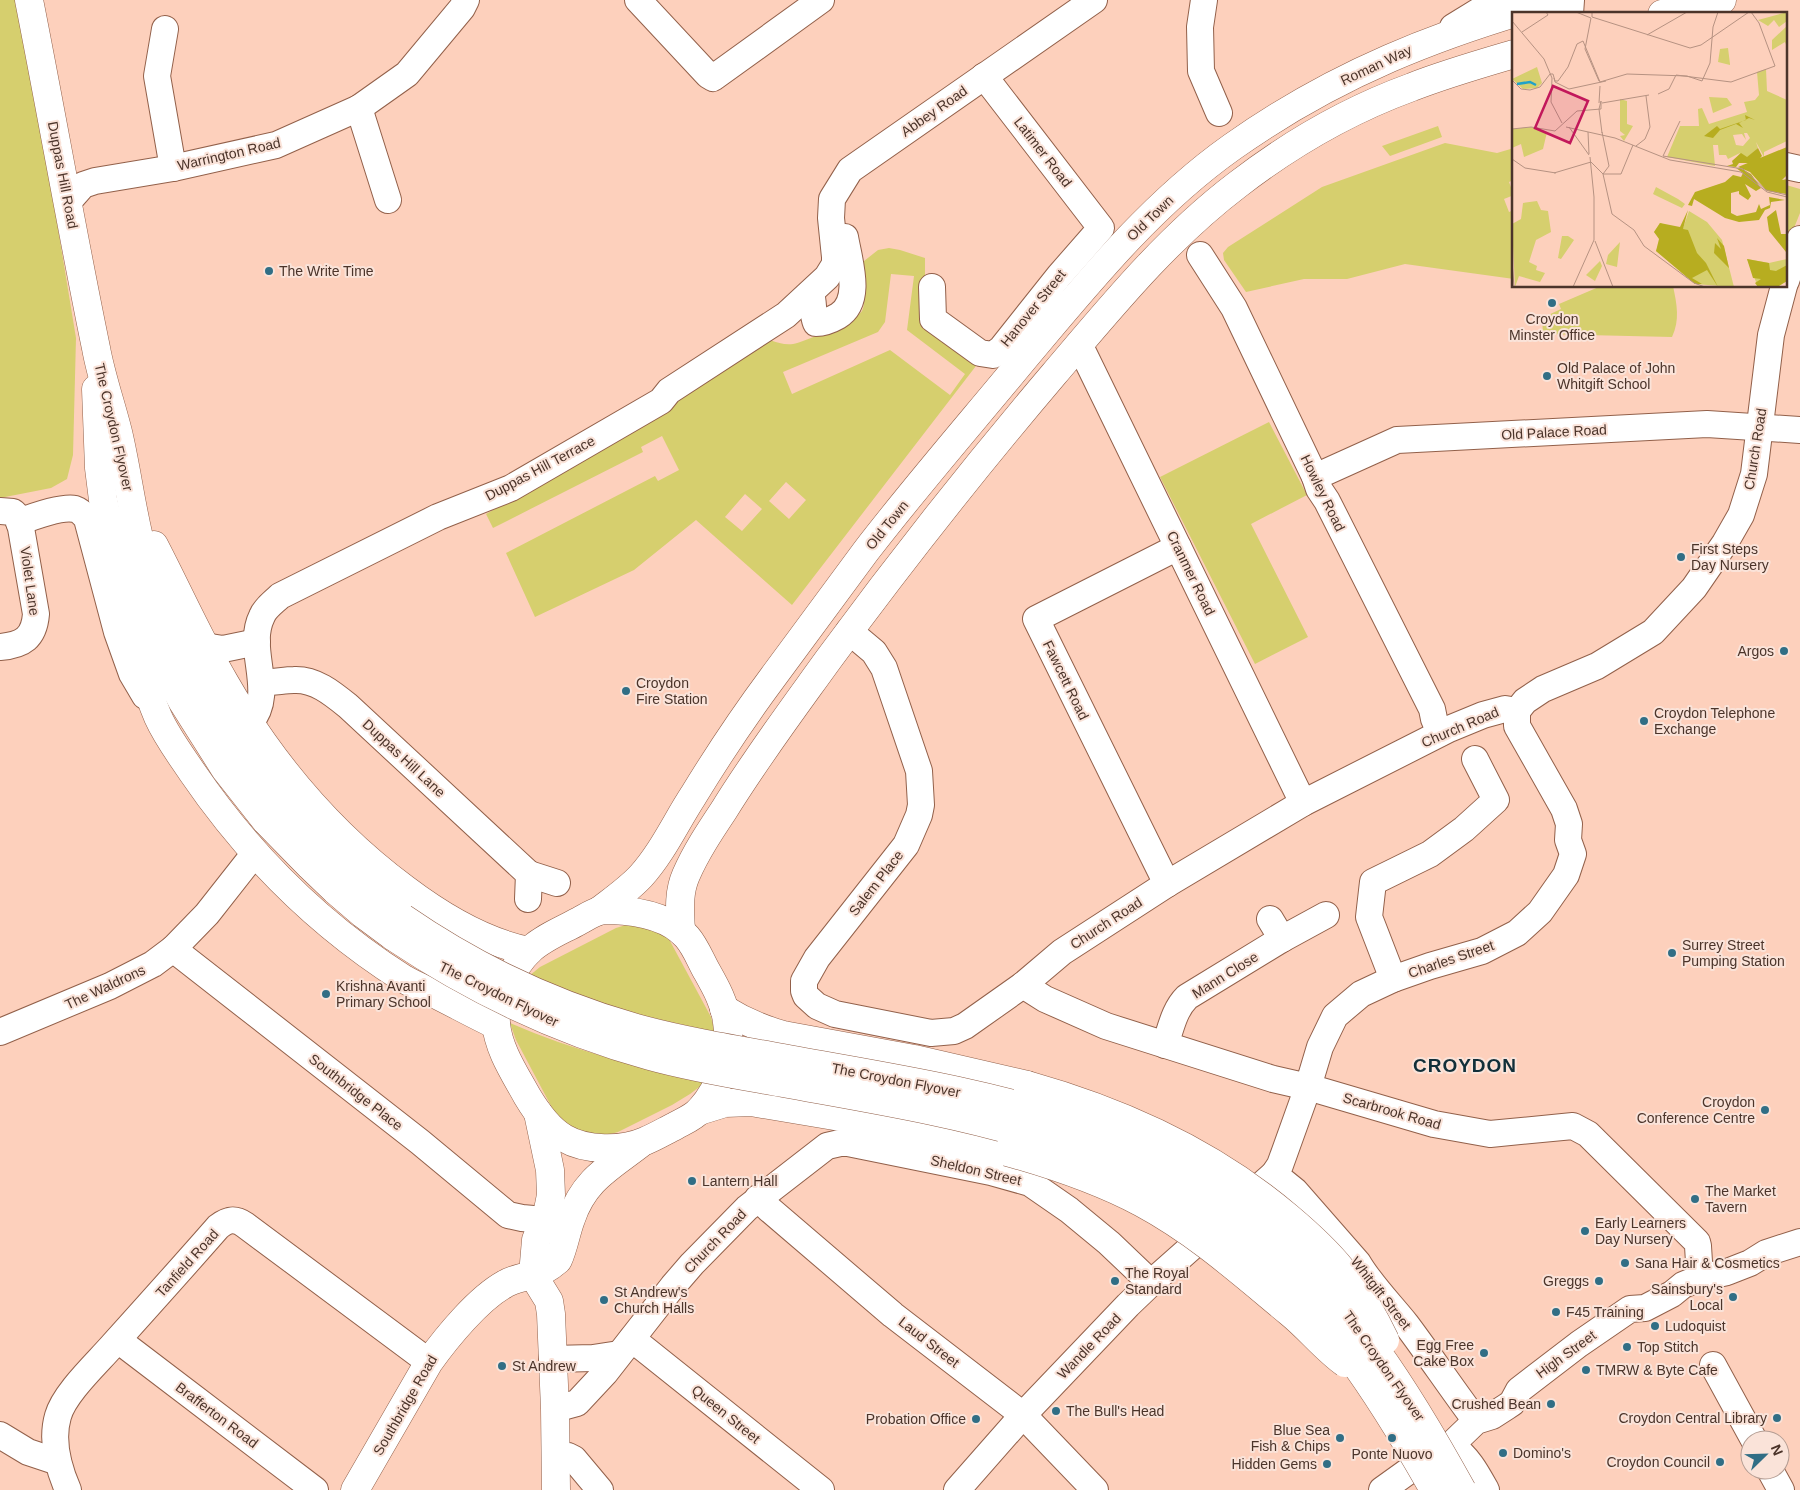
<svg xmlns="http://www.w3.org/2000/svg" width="1800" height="1490" font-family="Arial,sans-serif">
<rect width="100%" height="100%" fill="#fdd0bc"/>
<!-- green -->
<g fill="#d6cf6e" fill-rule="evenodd">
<path d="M0,0H18L28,46L76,338L73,455L67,479L51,488L0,498Z"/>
<path d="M1438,126L1442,137L1390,156L1382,146Z"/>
<path d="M1445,143L1497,153L1514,148V180L1509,182L1514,195L1504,199L1509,212L1514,210V279L1405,264L1347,279H1304L1246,292L1224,260L1223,253L1228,247L1322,187Z"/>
<path d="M1786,185L1800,189V213L1786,248Z"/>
<path d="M889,248L900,250L925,258V323L979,362L792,605L696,520L634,570L535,617L506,553L655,476L658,481L679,470L662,436L641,447L643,452L493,528L486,514L666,411L671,403L770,340C778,343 785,345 793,344C804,342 857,320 862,311C868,298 861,279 859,265L878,250ZM891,274L914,276L907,330L965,374L950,395L890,350L792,394L783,372L878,332L885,322ZM786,482L806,500L789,519L769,501ZM745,494L762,509L742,531L725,517Z"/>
<path d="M1601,286H1673C1677,305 1680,320 1672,337L1543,334L1542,318L1561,309L1559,304Z"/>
<path d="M1269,422L1307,495L1251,524L1308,637L1255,664L1160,477Z"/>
<path d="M629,924C644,925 660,929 670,941L711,1017L715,1032L644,1016L595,1002L529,976L540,967L616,928Z"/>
<path d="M510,1023C574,1051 639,1067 706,1082L690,1094L672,1105L618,1132L603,1136L574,1131L556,1115L550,1104L516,1040Z"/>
</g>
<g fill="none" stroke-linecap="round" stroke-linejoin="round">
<defs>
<g id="minor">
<path d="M638,0L708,75L713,78L821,0"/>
<path d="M1204,0L1200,27L1201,71L1219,113"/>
<path d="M1570,14L1571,0"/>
<path d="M1453,27L1497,0"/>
<path d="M165,29L157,76L173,168"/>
<path d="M359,108L388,200"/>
<path d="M1786,166L1800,169"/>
<path d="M68,202L83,185L95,181L173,168L276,145L359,108L407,74L462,8L466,0"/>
<path d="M1200,255L1234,308L1315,477L1319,489L1327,501L1432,709L1434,719L1440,733"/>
<path d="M1786,281L1800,239"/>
<path d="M932,287L933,319L980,353L993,355L1001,349L1059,276L1101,228L984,76"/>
<path d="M811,293C814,303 812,313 816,323C824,323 831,320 838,316C863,301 849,261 845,237"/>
<path d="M1079,344L1303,803"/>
<path d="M1315,477L1397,440L1707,424L1800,430"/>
<path d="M0,511L13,512L17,516L21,528L36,614C34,638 23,645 0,647"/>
<path d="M19,522C32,517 61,506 75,509C81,511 84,515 87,519L117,632L132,674L145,696"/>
<path d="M849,631L874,652L884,668L919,771L921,805L919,815L906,845L817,958L804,981V991L806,996L817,1006L835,1014L931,1033L954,1031L965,1026L1023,985L1062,952L1167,884L1303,803L1449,729L1483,715L1505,709L1517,711"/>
<path d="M204,646L223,649L257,642"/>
<path d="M262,682C273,683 283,680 294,680C315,679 332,693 348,706L529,874L528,899"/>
<path d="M1517,711L1525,701L1543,689L1597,666L1653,632L1694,588L1725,543L1741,515L1754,474L1771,335L1784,286"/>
<path d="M250,723C277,692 245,650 262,616C265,608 274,602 280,596L438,517L511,488L661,401L669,391L786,315L827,277L835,264V257L831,218L832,199L850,170L1094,0"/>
<path d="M529,874L557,883"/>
<path d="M1167,884L1036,619L1178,547"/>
<path d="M1270,919L1282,939"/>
<path d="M173,949L420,1142L508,1215L522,1218L544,1220"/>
<path d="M1393,979L1369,917L1373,882L1430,854L1464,829L1496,800L1475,759"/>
<path d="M1023,985L1045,999L1106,1026L1273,1079L1308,1087L1434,1124L1490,1134L1573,1126L1588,1134L1697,1242L1698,1246L1700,1278"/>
<path d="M0,1032L110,986L153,964L173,949L207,914L255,853"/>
<path d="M1165,1045C1171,1028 1174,1010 1187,997L1282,939L1326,915"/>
<path d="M1274,1174L1295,1191L1358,1263C1371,1285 1390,1304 1406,1324C1430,1356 1452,1389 1476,1421"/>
<path d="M758,1198L769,1209L893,1315L1023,1415L1095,1490"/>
<path d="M632,1339L821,1490"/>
<path d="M118,1340L315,1490"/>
<path d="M552,1359L593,1358L619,1354"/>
<path d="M1713,1365L1754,1440"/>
<path d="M555,1409L577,1403L605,1373L673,1286L692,1264L747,1208L827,1146L840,1143H848L991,1172L1030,1183L1069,1210L1109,1243L1151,1283"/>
<path d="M0,1435L28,1452L58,1462"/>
<path d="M1451,1445C1468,1457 1476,1472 1486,1490"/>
<path d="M556,1456H568L574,1459L600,1490"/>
<path d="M1770,1470L1781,1490"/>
<path d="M68,1490C58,1467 51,1440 58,1416C64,1394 95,1365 111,1347C147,1307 183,1267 218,1227C228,1219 235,1218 245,1225L429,1362"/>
<path d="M957,1490L1023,1415L1128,1305L1151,1283L1274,1174L1280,1165L1308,1087L1320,1047L1335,1016L1361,994L1393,979L1430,966L1482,951L1517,933L1540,912L1566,875L1573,854L1568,840L1569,824L1564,809L1517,726V711"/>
<path d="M1382,1490L1442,1447L1451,1445L1476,1421L1492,1416L1506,1407L1512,1403L1519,1390L1579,1344L1630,1309L1645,1308L1672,1294L1683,1285L1700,1278L1727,1272L1750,1263L1766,1253L1800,1242"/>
</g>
<g id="major">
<path d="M1662,14L1722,0"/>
<path d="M611,910C637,911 669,916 687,937C695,946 700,959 706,970C715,986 725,1003 727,1022C732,1052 721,1087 700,1110C694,1117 684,1121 675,1126C665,1131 655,1137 645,1141C622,1151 586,1151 564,1138C548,1129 536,1111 527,1096C515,1074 498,1049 496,1023C494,1001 514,965 530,950C544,937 563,930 579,921C585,918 592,913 599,911C603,910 607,910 611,910Z"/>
<path d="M599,911C613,900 629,889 641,876C662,853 676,822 693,796C718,755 744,716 773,677C804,635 835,593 866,551C916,486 970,424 1022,361C1086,285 1150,205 1232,147C1335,74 1439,33 1560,0"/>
<path d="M681,931C680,912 678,893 686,875C696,852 710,831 724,810C756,758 792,710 828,660C900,562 975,467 1054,374C1111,307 1166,239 1237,185C1290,144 1349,110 1412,87C1445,74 1480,64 1514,54"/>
<path d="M699,1111L725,1103L751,1102L864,1121L965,1142L1007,1152"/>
<path d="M538,1113L550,1170L551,1195L548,1210L536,1240L533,1275L549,1301L551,1314L555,1409L556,1490"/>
<path d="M355,1490L429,1362C447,1337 478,1299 505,1284C513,1279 522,1278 531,1275C540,1273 551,1266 558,1260C564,1247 566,1232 571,1219C584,1180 609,1168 640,1144"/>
</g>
<g id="highway">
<path d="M29,0C52,116 72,232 96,348C101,376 111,404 118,432C128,474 132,516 144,557C188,703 281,828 403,918"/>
<path d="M96,389L99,468L103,500L114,547L140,622L182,701L225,769L266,821L310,866L335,890L363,914L394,937"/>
<path d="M154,545C178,591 199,639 225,683C271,763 331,834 405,889C442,917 483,942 529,951"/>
<path d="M140,629C139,660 146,689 158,717C167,737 180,754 192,772C248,854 320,926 404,979C414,985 425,989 435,994C455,1004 475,1015 496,1025"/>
<path d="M724,1009C743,1021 762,1029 783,1035L914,1059L1027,1085"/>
</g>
</defs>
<!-- minor casing -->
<use href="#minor" stroke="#92604a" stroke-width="28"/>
<!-- major casing -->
<use href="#major" stroke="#92604a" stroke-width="29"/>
<!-- highway casing -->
<use href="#highway" stroke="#92604a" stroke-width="29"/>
<!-- minor -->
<use href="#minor" stroke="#fff" stroke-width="26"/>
<!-- major -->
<use href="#major" stroke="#fff" stroke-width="28"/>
<!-- highway -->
<use href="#highway" stroke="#fff" stroke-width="28"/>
<defs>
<path id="major-bridge" d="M1007,1152C1054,1165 1099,1180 1142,1203C1196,1232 1242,1273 1289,1312C1309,1328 1325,1349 1345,1363"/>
<g id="highway-bridge">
<path d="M403,918C474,967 552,1004 636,1028C680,1040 726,1048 772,1056C874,1075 981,1090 1080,1124C1147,1148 1210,1184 1265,1229C1351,1300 1409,1394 1462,1490"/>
<path d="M394,937C472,989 559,1031 650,1056C693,1068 738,1075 783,1083C947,1113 1101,1134 1238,1239C1323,1304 1382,1398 1434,1490"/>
<path d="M1027,1085C1123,1112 1212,1152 1288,1217C1307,1233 1326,1250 1342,1270C1359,1291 1373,1315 1385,1340"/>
</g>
</defs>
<!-- major-bridge casing -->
<use href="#major-bridge" stroke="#92604a" stroke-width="29" stroke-linecap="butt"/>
<!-- highway-bridge casing -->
<use href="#highway-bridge" stroke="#92604a" stroke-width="29" stroke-linecap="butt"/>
<!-- major-bridge -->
<use href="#major-bridge" stroke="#fff" stroke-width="28"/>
<!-- highway-bridge -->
<use href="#highway-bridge" stroke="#fff" stroke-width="28"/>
</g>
<!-- markers -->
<g fill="#316e85" stroke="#fae3d9" stroke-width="2">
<circle cx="269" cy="271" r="5"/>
<circle cx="1552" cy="303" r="5"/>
<circle cx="1547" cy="376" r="5"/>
<circle cx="1681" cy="557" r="5"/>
<circle cx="1784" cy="651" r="5"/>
<circle cx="626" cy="691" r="5"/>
<circle cx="1644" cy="721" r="5"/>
<circle cx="1672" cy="953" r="5"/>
<circle cx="326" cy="994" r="5"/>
<circle cx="1765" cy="1110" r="5"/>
<circle cx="692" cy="1181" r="5"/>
<circle cx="1695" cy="1199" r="5"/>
<circle cx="1585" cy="1231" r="5"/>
<circle cx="1625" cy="1263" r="5"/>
<circle cx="1115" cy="1281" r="5"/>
<circle cx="1599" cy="1281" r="5"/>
<circle cx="1733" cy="1297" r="5"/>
<circle cx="604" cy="1300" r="5"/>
<circle cx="1556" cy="1312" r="5"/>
<circle cx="1655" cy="1326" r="5"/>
<circle cx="1627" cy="1347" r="5"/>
<circle cx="1484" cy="1353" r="5"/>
<circle cx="502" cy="1366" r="5"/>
<circle cx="1586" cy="1370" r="5"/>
<circle cx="1551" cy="1404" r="5"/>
<circle cx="1056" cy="1411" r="5"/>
<circle cx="1777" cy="1418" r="5"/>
<circle cx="976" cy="1419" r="5"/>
<circle cx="1340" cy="1438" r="5"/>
<circle cx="1392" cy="1438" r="5"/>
<circle cx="1503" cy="1453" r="5"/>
<circle cx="1720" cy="1462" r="5"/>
<circle cx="1327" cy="1464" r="5"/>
</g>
<g text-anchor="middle" stroke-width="4" stroke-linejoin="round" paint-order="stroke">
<!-- street labels -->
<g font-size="14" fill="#4b342a" stroke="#fae3d9">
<text transform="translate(1376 65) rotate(-25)" y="5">Roman Way</text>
<text transform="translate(934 111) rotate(-35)" y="5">Abbey Road</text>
<text transform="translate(1043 152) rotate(52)" y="5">Latimer Road</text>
<text transform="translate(229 154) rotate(-13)" y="5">Warrington Road</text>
<text transform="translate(63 175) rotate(79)" y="5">Duppas Hill Road</text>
<text transform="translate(1150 218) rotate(-44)" y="5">Old Town</text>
<text transform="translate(1033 308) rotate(-51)" y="5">Hanover Street</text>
<text transform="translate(114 427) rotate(77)" y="5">The Croydon Flyover</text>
<text transform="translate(1554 432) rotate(-3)" y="5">Old Palace Road</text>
<text transform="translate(1755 449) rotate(-81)" y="5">Church Road</text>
<text transform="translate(540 468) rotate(-28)" y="5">Duppas Hill Terrace</text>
<text transform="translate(1323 493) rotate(64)" y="5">Howley Road</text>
<text transform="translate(887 525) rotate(-51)" y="5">Old Town</text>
<text transform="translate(1191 573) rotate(64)" y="5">Cranmer Road</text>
<text transform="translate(30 581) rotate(82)" y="5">Violet Lane</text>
<text transform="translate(1066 680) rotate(64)" y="5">Fawcett Road</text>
<text transform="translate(1460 727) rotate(-23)" y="5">Church Road</text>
<text transform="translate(404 758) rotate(43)" y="5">Duppas Hill Lane</text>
<text transform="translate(876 883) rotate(-52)" y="5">Salem Place</text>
<text transform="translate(1106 923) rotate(-33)" y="5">Church Road</text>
<text transform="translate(1451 959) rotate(-19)" y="5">Charles Street</text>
<text transform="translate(1225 975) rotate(-32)" y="5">Mann Close</text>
<text transform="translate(105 987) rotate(-25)" y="5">The Waldrons</text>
<text transform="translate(499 994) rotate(26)" y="5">The Croydon Flyover</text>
<text transform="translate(896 1080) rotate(11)" y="5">The Croydon Flyover</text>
<text transform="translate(356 1092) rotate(38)" y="5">Southbridge Place</text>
<text transform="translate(1392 1111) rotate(16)" y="5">Scarbrook Road</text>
<text transform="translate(976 1170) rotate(13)" y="5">Sheldon Street</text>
<text transform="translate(715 1241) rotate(-46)" y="5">Church Road</text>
<text transform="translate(187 1263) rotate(-48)" y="5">Tanfield Road</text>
<text transform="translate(1381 1293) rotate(52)" y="5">Whitgift Street</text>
<text transform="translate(929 1342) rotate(38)" y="5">Laud Street</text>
<text transform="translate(1089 1346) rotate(-46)" y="5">Wandle Road</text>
<text transform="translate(1566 1354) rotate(-36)" y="5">High Street</text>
<text transform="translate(1384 1366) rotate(55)" y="5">The Croydon Flyover</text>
<text transform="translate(405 1405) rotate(-60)" y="5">Southbridge Road</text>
<text transform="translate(726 1414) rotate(39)" y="5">Queen Street</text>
<text transform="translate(217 1415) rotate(37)" y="5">Brafferton Road</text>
</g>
<!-- poi labels -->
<g font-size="14" fill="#4b342a" stroke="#fae3d9" text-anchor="start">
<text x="279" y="276">The Write Time</text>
<text x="1552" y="324" text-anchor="middle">Croydon<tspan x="1552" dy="16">Minster Office</tspan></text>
<text x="1557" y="373">Old Palace of John<tspan x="1557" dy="16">Whitgift School</tspan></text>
<text x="1691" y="554">First Steps<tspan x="1691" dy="16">Day Nursery</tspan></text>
<text x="1774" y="656" text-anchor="end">Argos</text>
<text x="636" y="688">Croydon<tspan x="636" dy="16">Fire Station</tspan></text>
<text x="1654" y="718">Croydon Telephone<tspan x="1654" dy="16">Exchange</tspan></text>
<text x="1682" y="950">Surrey Street<tspan x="1682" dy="16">Pumping Station</tspan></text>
<text x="336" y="991">Krishna Avanti<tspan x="336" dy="16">Primary School</tspan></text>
<text x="1755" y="1107" text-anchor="end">Croydon<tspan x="1755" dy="16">Conference Centre</tspan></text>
<text x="702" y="1186">Lantern Hall</text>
<text x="1705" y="1196">The Market<tspan x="1705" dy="16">Tavern</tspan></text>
<text x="1595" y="1228">Early Learners<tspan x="1595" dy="16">Day Nursery</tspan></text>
<text x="1635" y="1268">Sana Hair &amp; Cosmetics</text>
<text x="1125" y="1278">The Royal<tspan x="1125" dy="16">Standard</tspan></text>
<text x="1589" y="1286" text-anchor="end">Greggs</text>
<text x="1723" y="1294" text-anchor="end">Sainsbury's<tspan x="1723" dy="16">Local</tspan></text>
<text x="614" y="1297">St Andrew's<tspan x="614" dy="16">Church Halls</tspan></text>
<text x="1566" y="1317">F45 Training</text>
<text x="1665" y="1331">Ludoquist</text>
<text x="1474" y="1350" text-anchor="end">Egg Free<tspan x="1474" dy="16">Cake Box</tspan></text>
<text x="1637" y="1352">Top Stitch</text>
<text x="512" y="1371">St Andrew</text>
<text x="1596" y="1375">TMRW &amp; Byte Cafe</text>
<text x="1541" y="1409" text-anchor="end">Crushed Bean</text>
<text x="1066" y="1416">The Bull's Head</text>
<text x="1767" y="1423" text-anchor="end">Croydon Central Library</text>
<text x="966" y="1424" text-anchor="end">Probation Office</text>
<text x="1330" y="1435" text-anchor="end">Blue Sea<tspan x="1330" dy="16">Fish &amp; Chips</tspan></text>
<text x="1513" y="1458">Domino's</text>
<text x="1392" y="1459" text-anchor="middle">Ponte Nuovo</text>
<text x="1710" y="1467" text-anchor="end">Croydon Council</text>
<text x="1317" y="1469" text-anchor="end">Hidden Gems</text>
</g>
<!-- district labels -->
<g font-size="19" font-weight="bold" letter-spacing="1" fill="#112f39" stroke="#fae3d9">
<text x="1465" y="1072">CROYDON</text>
</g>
</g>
<!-- overview -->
<g transform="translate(1512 12)">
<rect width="275" height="275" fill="#fdd0bc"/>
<path d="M275,0V9L267,15L262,8L256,14L246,8ZM275,14V35L273,30L260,38V28ZM216,36L218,52V53L206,50L208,37ZM25,55L30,71L25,76L11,77L0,67ZM254,57L255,79L275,88V129L252,140V145L244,130L246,136L229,151L224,146L228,141L216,147L214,143H207L206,133H201L203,154L155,145L168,114H187L186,97L190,96L197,112L235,100L232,90L243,88L247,83L245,60ZM232,121H235L238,126L231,134L224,133L221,123L230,122L234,128ZM197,85L215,86L220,93L201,101ZM108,87L115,89V112L121,114L112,129L108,124L113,123L108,119ZM19,115L35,120L31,137L12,145L9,132L0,136V117ZM144,175L166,187L173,192L170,196L147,185L141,182ZM25,189L29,198L36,199L39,220L24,228L17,250L25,254L24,258L33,261L28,270L7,264L3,275L0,212L9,207L11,191ZM177,199L195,210L210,228L222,275L183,272L144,239L149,227L142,220L148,211L170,219ZM50,224H56L62,228L49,247L46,246ZM108,230L105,255L94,252L96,243ZM235,247L257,251L275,247V269L265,275H246ZM88,249L90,254L83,269L74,263Z" fill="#d6cf6e" fill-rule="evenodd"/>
<path d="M233,103L243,108L237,106L227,111L231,116L224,112L208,118L201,126L192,124L205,114L208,117L234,108ZM275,135V163L270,168L275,167V182L255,179L238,160L226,155ZM246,136L250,144L247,147L238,151H227L224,155L215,154L221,152L220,149L229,141L235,145ZM224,156L230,157L239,162L249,176L244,179L233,172L239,184L236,188L227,182V179L219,181V201L225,204L244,200L247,192L249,197L258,193L257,185L273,188L259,190L258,196L253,198L247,208L227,210L213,206L182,187L180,194L176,193L183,180L213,170L221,163L229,165L231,161ZM176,198L171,217L176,218L185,241L194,251L206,275L195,258L180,266L190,272H183L144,239L147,227L142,220L148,211L168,215ZM264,198L269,222H275L274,240L257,219L255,205ZM205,226L212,234L217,256L202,241L203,231L209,237ZM235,247L257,251L258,258L264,259L275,253V269L265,275H246L243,271L249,267L241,266Z" fill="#b7ad20"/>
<path fill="none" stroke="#20a1c9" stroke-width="2.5" d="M5,72L18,70L24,73"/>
<path fill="none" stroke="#b69282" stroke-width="1" d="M64,0L79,6L73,37L87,69M80,0V5L178,36L189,33L237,0M239,0L247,11L263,54M0,9L32,47L40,66L39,90L50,111M10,20L36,3L34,0M135,23L175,0M38,62H41L43,69H46L56,55L65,32L71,29L88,70L115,62L175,64L190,69L198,51L201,15L206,0M42,66L43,70L57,77L94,69M0,68L9,77L18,78L28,75L38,62M146,82L157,77L164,63L219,70L263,54M87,91L88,74M90,91L137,83M87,97L90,121M168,109L151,144L231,157L254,178L275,183M54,115L103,126L158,148L229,160L255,180L275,185M57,115L77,143M0,117L19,115L43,119L65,99L89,97V89L87,97M76,120L77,142M90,120L97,154L91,162M124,134L133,127L138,115L134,84M0,147L13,156L44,161M79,150L91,162L100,202L122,218L132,234L182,271L193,275M42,161L79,150M91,162H109L121,133M83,229L101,275M0,250L2,275M61,275L82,228V185L78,145"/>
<path fill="#c2185b" fill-opacity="0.15" stroke="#c2185b" stroke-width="2.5" d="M41,74L76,89L58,131L23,116Z"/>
<rect width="275" height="275" fill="none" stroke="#4b342a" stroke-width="2.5"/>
</g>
<!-- north arrow -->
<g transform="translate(1765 1455) rotate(67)"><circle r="24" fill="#fae3d9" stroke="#b49d93"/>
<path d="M0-4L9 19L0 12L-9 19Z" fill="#316e85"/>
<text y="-8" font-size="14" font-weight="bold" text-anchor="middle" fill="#4b342a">N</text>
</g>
</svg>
